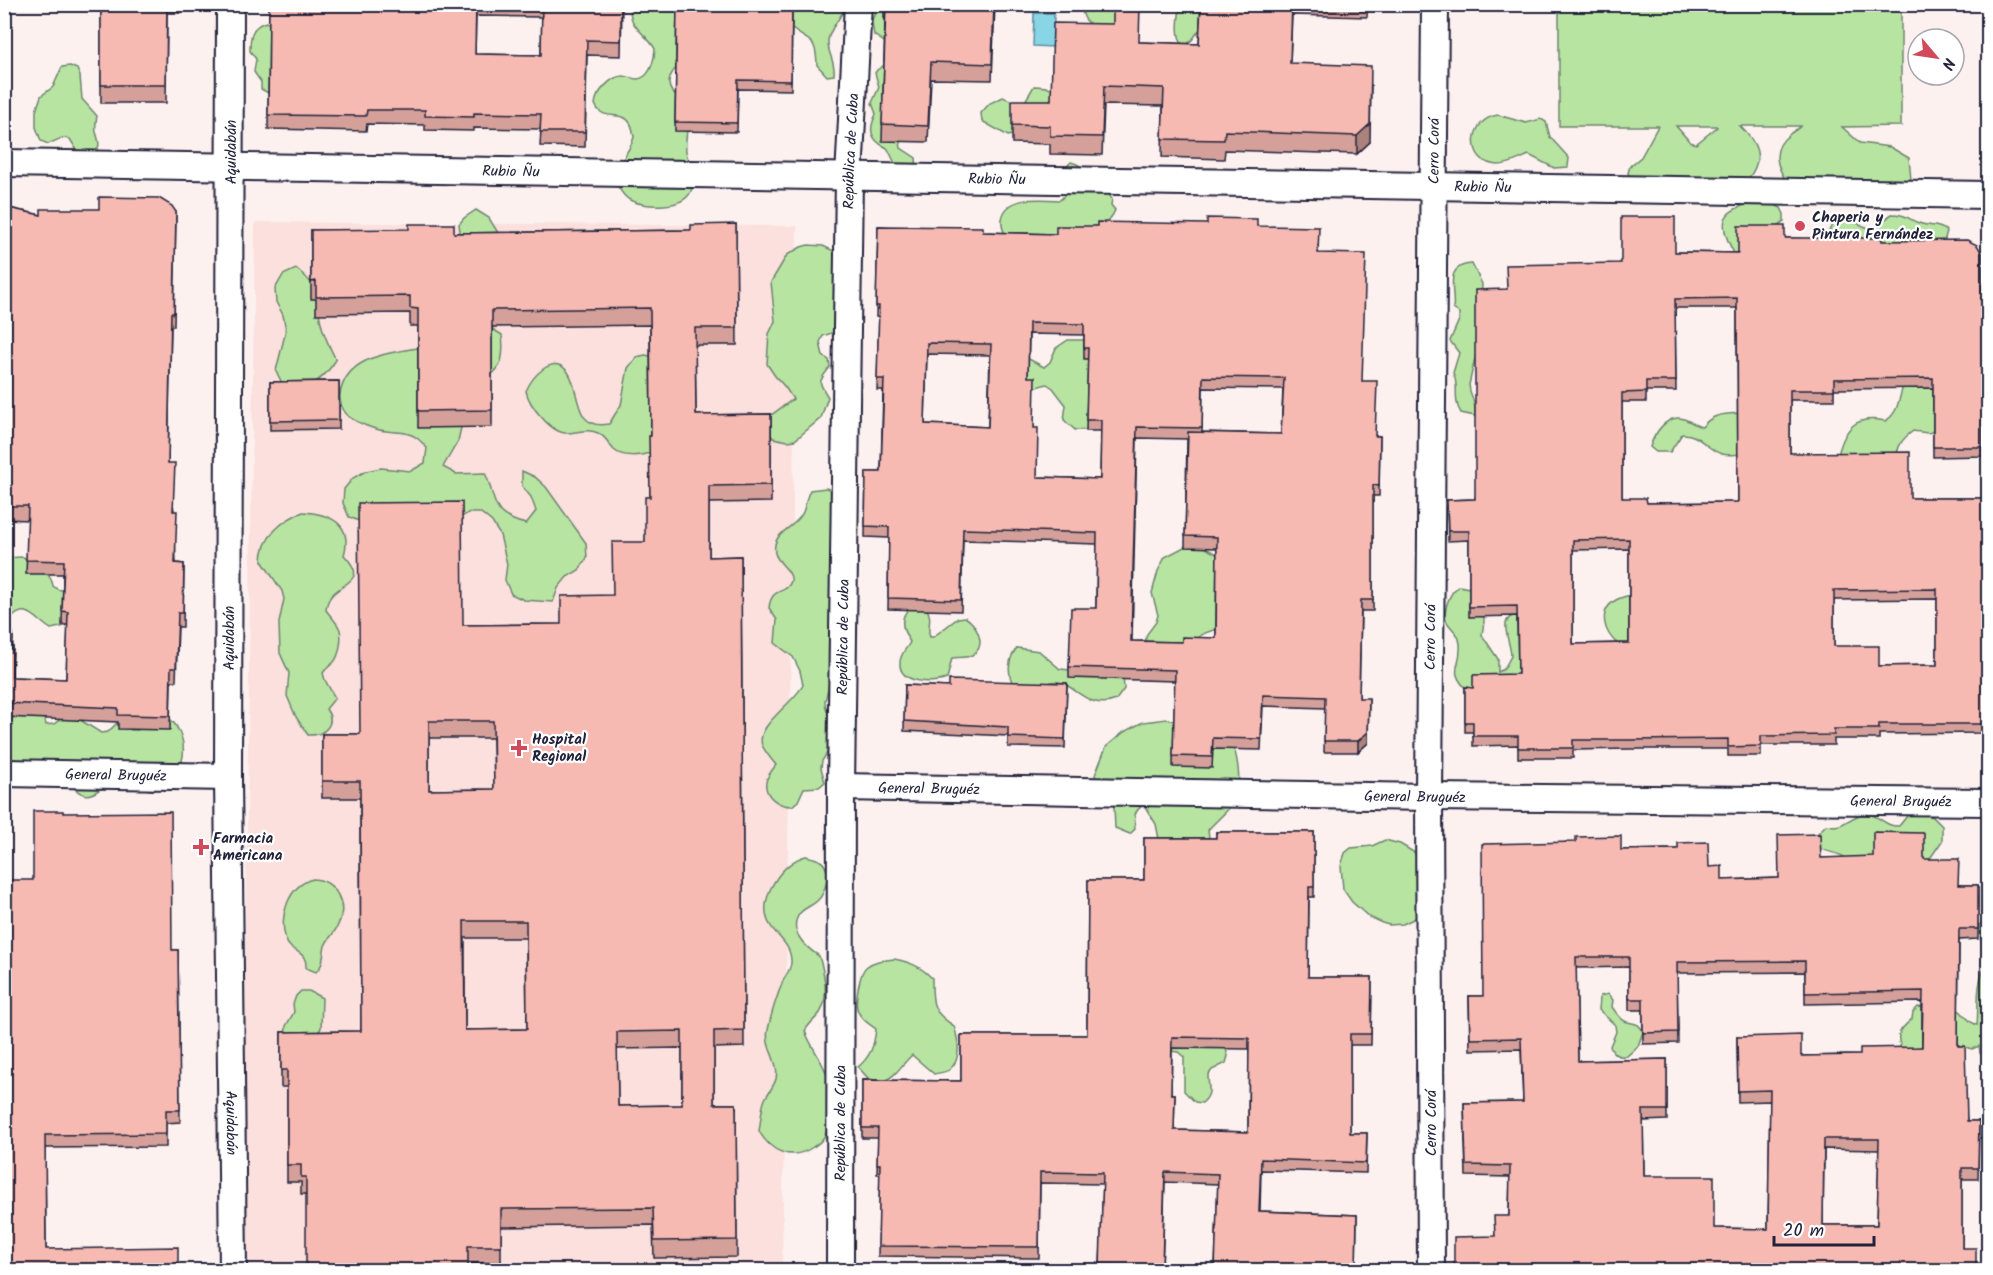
<svg xmlns="http://www.w3.org/2000/svg" width="1993" height="1275" font-family="Kalam,sans-serif">
<rect width="100%" height="100%" fill="#fdf1f0"/>
<filter id="ink" filterUnits="userSpaceOnUse"><feTurbulence type="fractalNoise" baseFrequency=".0167" numOctaves="2"/><feDisplacementMap in="SourceGraphic" scale="12" xChannelSelector="R" yChannelSelector="G"/><feConvolveMatrix kernelMatrix="1 2 1 2 8 2 1 2 1" color-interpolation-filters="sRGB"/></filter>
<g filter="url(#ink)">
<!-- built -->
<path fill="#fbe0dd" d="M255,222L797,226L782,1270H241Z"/>
<!-- green -->
<g fill="#b8e4a2" stroke="#6d836e" stroke-width="1.5" fill-rule="evenodd">
<path d="M772,4L845,5C843,18 829,27 828,41C827,53 836,62 834,75L827,76L817,65C816,36 810,44 791,28C783,22 778,12 772,4Z"/>
<path d="M631,5H683C683,15 687,47 684,55C681,66 669,71 669,83C669,94 680,97 684,105C692,119 684,136 686,151C688,164 697,178 691,191C684,209 647,207 632,201C626,199 619,190 617,184C613,168 630,152 634,137C633,133 633,127 630,123C622,109 602,123 595,104C596,93 611,76 623,76C628,76 633,79 637,79C651,78 654,60 655,49C647,33 626,27 631,5Z"/>
<path d="M884,5L899,11L886,43L874,35C871,17 870,18 884,5Z"/>
<path d="M1082,5H1124L1121,24L1098,29C1086,22 1082,19 1082,5Z"/>
<path d="M1180,5H1223L1200,29L1192,40L1183,47C1175,32 1179,20 1180,5Z"/>
<path d="M1559,5H1901V126L1842,127L1860,143L1890,147L1909,158L1911,180L1905,192L1789,185C1777,168 1769,150 1790,134C1793,131 1798,129 1801,126H1740C1757,143 1765,157 1748,179H1631L1628,173L1630,166L1641,157L1658,126H1559ZM1676,126H1716L1717,127L1696,144L1690,142Z"/>
<path d="M266,22L269,24L270,94L261,89V82L254,72L256,59L250,51C250,37 251,26 266,22Z"/>
<path d="M70,66L77,69L80,76L82,99L97,116C96,121 95,127 96,132C99,142 102,148 92,154L78,152L70,139L62,138L48,144L41,141L36,127V111L41,96L53,87L62,67Z"/>
<path d="M883,66L887,67L901,148L916,158L917,170L897,171C895,163 892,156 888,149C886,147 882,145 880,144C868,135 871,125 876,114L872,103L879,87L875,73L877,70Z"/>
<path d="M1034,86C1045,86 1053,87 1057,98L1022,132L1008,136L982,121L981,113L990,103L1003,97L1017,103H1024Z"/>
<path d="M1498,115L1526,123L1541,119L1546,122L1550,137L1569,158L1568,167L1554,168L1529,155C1519,159 1509,165 1498,165C1466,164 1467,119 1498,115Z"/>
<path d="M1071,162C1090,167 1101,184 1112,199L1111,205L1115,210C1109,228 1081,238 1065,247L1008,237C1003,232 1001,227 1002,219C1006,195 1040,199 1060,200L1065,195C1066,181 1059,172 1071,162Z"/>
<path d="M1760,201L1768,202L1781,208L1784,214V222L1744,253H1734C1715,219 1723,209 1760,201Z"/>
<path d="M476,210L489,218L500,236L461,238L459,224L464,218Z"/>
<path d="M1892,214C1906,214 1908,219 1919,223C1929,227 1938,224 1947,231L1943,246H1936L1924,239L1918,242L1824,241L1834,221C1853,213 1864,234 1877,226C1882,223 1887,217 1892,214Z"/>
<path d="M808,245L823,246L836,252L837,331L823,336L820,342L823,356L829,360L830,367C819,382 817,380 828,397L821,418L795,440L788,441L773,438L769,432L770,416L793,399L785,387L775,376L767,364L769,334L775,321L771,282L787,255L801,247Z"/>
<path d="M1472,264L1482,284L1479,340L1469,385C1470,398 1477,402 1475,416L1461,413C1452,399 1460,386 1453,373L1459,353L1450,341L1459,320V313L1453,309C1456,292 1442,265 1472,264Z"/>
<path d="M296,269C323,287 314,302 323,330C326,340 331,350 336,360C317,388 313,383 283,385L276,371L286,330L283,315L276,302L275,289L283,275Z"/>
<path d="M491,328L502,335C506,368 497,373 470,388L458,441L443,467L456,474L485,473C498,501 488,515 526,524L536,511L531,497L522,486V471L535,477L546,487L586,543L587,558L579,570L567,577L558,588L553,602L524,600L511,594L505,580L507,564L500,535L492,522L481,513H468L455,521L361,522L349,517L343,503L344,489L353,478L366,471L381,468L411,471L425,463L427,448C424,445 420,440 417,438C408,431 397,433 386,431C375,430 357,423 348,416C343,411 339,402 340,395C346,351 401,353 433,345C453,341 472,333 491,328Z"/>
<path d="M1068,340H1083L1090,343L1092,427L1085,430H1075L1064,420L1066,405L1053,388L1047,384L1033,388L1011,357H1025L1044,367L1050,362L1056,348Z"/>
<path d="M645,355L667,359L650,453C640,456 623,458 614,450C608,444 607,437 598,433C586,428 578,433 566,433C551,433 529,405 526,391C532,377 553,352 568,372C581,390 572,431 609,424L621,405L628,368L637,357Z"/>
<path d="M1936,380L1935,431L1928,433L1913,431C1901,440 1898,445 1896,460L1838,455C1845,427 1856,415 1885,421C1899,414 1899,396 1904,383Z"/>
<path d="M1738,413L1742,454C1736,454 1729,456 1722,454C1706,450 1700,433 1682,434L1670,452H1656L1650,447C1654,434 1667,413 1684,419C1691,421 1695,426 1702,427C1713,413 1723,415 1738,413Z"/>
<path d="M826,488L834,491L830,681L825,701L826,709L835,729L833,743L822,761L821,768L825,782L819,787L804,788L798,801L792,806C779,806 764,797 766,782C767,776 772,770 776,765C771,759 765,752 762,745C755,726 794,703 803,685L800,671L793,657L775,643L777,620L769,608C771,586 787,595 791,581C793,571 777,563 775,553C771,531 797,528 803,512C806,505 806,497 810,490Z"/>
<path d="M303,512C331,514 353,524 344,555C375,588 328,579 326,610C330,616 338,623 340,630C342,638 340,656 333,663C329,667 327,667 323,673L325,680L335,698L326,709C337,724 324,736 308,735L296,717L287,696L289,673L280,653L279,623L284,599L282,591L262,561C262,537 282,520 303,512Z"/>
<path d="M1186,546H1202L1222,557L1218,629C1197,634 1196,638 1186,656L1145,642L1147,634L1156,622L1158,615L1152,593L1158,571L1165,557Z"/>
<path d="M23,557C35,564 51,571 53,586L59,590L66,589L71,622L65,626L51,629C37,621 26,601 11,619L13,640L4,651V558Z"/>
<path d="M1459,586L1474,589L1483,600L1484,622L1482,635L1498,659V672L1504,669L1511,656C1511,641 1495,616 1519,615L1534,675L1469,692C1446,669 1462,668 1460,644C1458,624 1438,629 1448,601C1451,594 1453,590 1459,586Z"/>
<path d="M1634,594L1644,644H1618C1604,633 1597,611 1616,600C1621,597 1628,596 1634,594Z"/>
<path d="M911,607L926,608C934,619 926,627 930,637H933L958,618L965,617C975,623 986,642 976,652C969,659 960,657 952,658L947,679C934,684 899,684 900,663C900,653 907,649 910,642C902,630 898,617 911,607Z"/>
<path d="M1017,648L1039,651L1060,669L1123,675L1124,689L1116,700C1086,713 1071,677 1051,682C1047,683 1042,687 1039,689L1012,682C1007,671 1009,657 1017,648Z"/>
<path d="M5,705L43,711L46,725L54,724L69,713L101,733L108,732L118,722L131,730H138L143,724L164,715C193,731 189,781 155,790C147,792 120,782 110,780C91,800 82,800 65,778L5,785Z"/>
<path d="M1167,719L1182,723L1234,749C1238,760 1242,791 1235,801C1227,812 1217,820 1208,830L1210,845L1159,839L1156,824L1144,805C1133,811 1134,818 1135,829L1130,834L1115,828L1114,807L1096,782L1095,775L1106,747L1124,732L1143,722Z"/>
<path d="M1912,810L1933,817L1942,826V841L1929,860L1886,865L1850,862C1843,852 1828,854 1818,847L1816,835L1826,825C1830,825 1836,827 1840,825C1850,821 1855,814 1867,814C1880,815 1885,827 1899,826Z"/>
<path d="M1385,840L1400,844L1420,856L1424,914L1403,924L1389,925L1382,923L1369,917L1352,902L1343,889L1341,866L1345,853L1351,848L1372,846Z"/>
<path d="M806,856C810,857 816,858 819,860C833,867 826,893 817,901C812,906 806,907 801,912C786,929 805,947 819,956C824,972 830,997 820,1013C816,1019 809,1023 805,1031C812,1050 828,1066 829,1087C830,1101 831,1124 824,1137C821,1142 818,1144 813,1147C792,1161 771,1153 759,1131C761,1120 761,1109 765,1099C768,1093 774,1086 776,1079C780,1061 764,1048 768,1030C771,1014 777,996 783,981C786,975 792,968 791,960C790,942 774,935 768,921C758,897 783,861 806,856Z"/>
<path d="M313,879C336,880 348,905 338,925C335,933 328,938 325,946C322,956 325,964 316,972L306,968C307,948 290,954 286,940C278,916 289,885 313,879Z"/>
<path d="M1988,917V944L1981,940L1979,925Z"/>
<path d="M894,959C910,962 920,966 932,978C932,1004 931,1011 954,1026C958,1039 963,1059 949,1070C946,1072 938,1073 934,1074L912,1055C899,1067 898,1075 881,1083L868,1078L858,1067C871,1056 874,1046 876,1029C869,1024 859,1018 857,1008C855,1000 860,972 866,967C874,960 885,960 894,959Z"/>
<path d="M1988,962V1058L1980,1053L1979,1046L1972,1049L1952,1043L1946,1047L1901,1048C1895,1033 1901,1029 1912,1019L1913,1012L1918,1007L1960,1011L1971,1022L1977,1025C1979,1004 1975,981 1988,962Z"/>
<path d="M1151,972L1226,1049L1228,1056L1226,1063L1212,1070L1208,1075C1208,1087 1213,1094 1202,1103L1195,1102L1184,1091V1057L1178,1052L1171,1051Z"/>
<path d="M301,991H309L322,998L321,1028L312,1043L285,1040L286,1026L294,1012L293,1004L296,996Z"/>
<path d="M1608,994L1613,1000L1612,1007C1616,1012 1620,1020 1627,1022C1636,1024 1639,1023 1643,1032L1638,1046L1627,1056C1618,1057 1613,1055 1610,1046L1616,1032L1615,1025L1599,1010L1600,996Z"/>
</g>
<!-- water -->
<path fill="#87d5e5" stroke="#5f8da1" stroke-width="1.5" d="M1034,13H1054L1053,47L1033,46Z"/>
<g fill="none" stroke-linecap="round" stroke-linejoin="round">
<defs>
<g id="street">
<path id="s1" d="M230,4L228,777L233,1270"/>
<path id="s2" d="M4,163L1988,195"/>
<path id="s3" d="M4,773L228,777"/>
<path id="s4" d="M841,787L1429,797L1988,802"/>
<path id="s5" d="M840,1270L841,787L849,177L858,4"/>
<path id="s6" d="M1431,1270L1429,797L1435,4"/>
</g>
</defs>
<!-- street casing -->
<use href="#street" stroke="#22223b" stroke-width="30"/>
<!-- street -->
<use href="#street" stroke="#fff" stroke-width="26"/>
</g>
<!-- wall -->
<g fill="#d4a099" stroke="#22223b" stroke-width="1.5" fill-rule="evenodd">
<path d="M4,4H6L5,127H4Z"/>
<path d="M101,4H180V13H167L166,103H101Z"/>
<path d="M269,4H622L621,56L587,55L585,147L540,146L541,129L474,128V131L425,130V125L367,124L366,131L268,129ZM476,16L542,17L541,55L475,54Z"/>
<path d="M677,4H792L791,90L738,89L737,132L675,131Z"/>
<path d="M884,4H995L992,80L931,79L928,142L882,141L885,18H884Z"/>
<path d="M1201,4H1368L1367,17L1292,15L1290,63L1370,142L1357,154L1225,150L1224,159L1162,157L1163,106L1104,105L1102,155L1050,154V144L1012,143V125L1139,42L1199,44Z"/>
<path d="M4,207L41,215L176,212L174,326H171L168,463L174,511L176,563L184,564L183,627H178L176,681H171L170,730L118,729V722L4,717V632L13,646L12,677L66,679L68,625H62L63,574H26L28,520L4,519Z"/>
<path d="M736,224L737,345H695L696,415L771,414V502L709,503V557L741,556L744,1047L714,1048V1104H736L737,1257L654,1258L653,1225L501,1227V1263H468L306,1194H301V1182H287V1087H281V1032L361,1031L360,798H322V734H359L463,625L561,624L613,595L645,542L650,497L651,436L650,325L492,327V427L418,428V326H410V313L316,314V299H311V230L454,233L691,230ZM429,738H493L494,789L429,790ZM465,938H526L527,1029L465,1030ZM682,1048V1105L618,1106L617,1049Z"/>
<path d="M878,226L983,232L1056,234L1097,226H1257L1319,253L1362,381L1375,436H1380L1379,496H1373V611H1361L1359,698L1368,743L1358,752H1324L1325,708L1263,706L1261,750L1213,749L1212,768L1173,767L1175,681L1069,678V667L1096,608L1097,544L963,540L961,611L888,609L889,538L865,537L866,472H881L883,390H877L879,317H876ZM1029,334L1084,335V359H1088L1086,431H1101L1100,479L1037,477L1034,428L1028,377ZM927,354L990,355L988,427L925,424ZM1203,388L1283,389L1281,434L1202,432ZM1137,438L1187,439L1185,547L1217,548L1216,638L1182,642L1132,641Z"/>
<path d="M1785,238L1882,241L1982,253L1983,456L1933,457V388L1834,389V400H1790V453L1910,498H1984L1987,733L1879,734V739H1834V745H1761V756H1728V749H1629L1573,750V758H1518V745L1473,746V732H1465V687L1473,688L1518,674L1517,616L1469,617V540L1448,541L1447,500L1475,499L1507,289L1621,263L1675,252L1738,253ZM1675,308H1737L1738,502L1647,503L1622,498V402H1646V391H1676ZM1629,549V643L1573,644V550ZM1937,599V665L1879,666L1834,646V600Z"/>
<path d="M339,381V429L270,430V382Z"/>
<path d="M1067,683L1065,748L1008,747V736L904,731L905,685L949,687Z"/>
<path d="M63,813L172,950H178L180,1122L166,1123V1147L45,1148L46,1249L4,1270L33,880Z"/>
<path d="M1216,832H1314V897H1309L1308,977H1372L1371,1045H1350V1133H1367L1366,1173L1261,1170L1260,1211L1357,1215L1356,1270H1215L1218,1184L1165,1182L1162,1270H1100L1103,1184L1040,1183L1039,1258L878,1256L880,1174H877L878,1138H862V1080L961,1081V1035H1087L1088,880H1144V838H1216ZM1172,1048L1249,1049L1248,1132L1174,1130L1175,1094H1171Z"/>
<path d="M1678,849L1709,867L1722,880L1778,878L1821,858L1924,859L1958,885H1978V939L1959,940L1958,1046L1967,1121H1979L1978,1179H1962V1248L1976,1270L1494,1236L1509,1216L1510,1177L1466,1176L1464,1103L1523,1102L1521,1049L1470,1050L1469,996H1483L1621,850ZM1629,967V1010H1643V1044L1678,1043L1677,973L1805,972V1004L1922,1002V1047L1860,1055L1801,1056L1737,1037L1738,1102L1770,1101L1768,1229L1714,1228L1644,1176L1643,1121L1667,1120V1059L1578,1061L1576,968ZM1824,1149L1879,1150L1877,1225H1823Z"/>
</g>
<!-- shaded-wall -->
<g fill="#ac827d" stroke="#22223b" stroke-width="1.5">
<path d="M1371,84L1370,142L1357,154V136Z"/>
<path d="M1369,698L1368,743L1358,752V741Z"/>
</g>
<!-- building -->
<g fill="#f6bab2" stroke="#22223b" stroke-width="1.5" fill-rule="evenodd">
<path d="M4,4H6L5,108H4Z"/>
<path d="M101,4H167L166,85H101Z"/>
<path d="M269,4H476L475,54L541,55L542,4H621V41L587,40L585,132H540L541,114L474,113V117L425,116V110H367L366,116L268,115Z"/>
<path d="M677,4H792L791,81L738,80L737,123L675,122Z"/>
<path d="M886,4H994L992,64L931,62L928,126L882,124Z"/>
<path d="M1113,4H1140L1139,42L1199,44L1201,4H1292L1290,63L1371,66L1370,124L1357,136L1225,131L1224,140L1162,139L1164,88L1104,86L1102,137L1050,136V126L1012,125V100H1051L1053,23L1113,24Z"/>
<path d="M99,197L159,198L172,206L176,212L174,313H171L168,463H175L173,511H177L175,563L184,564L183,613H178L176,668H171L170,716L118,715V708L4,703V632L13,633L12,677L66,679L68,612L62,611L64,561L26,560L28,506H4V207L41,215V209H99Z"/>
<path d="M1621,217H1675V252L1738,253V226H1785V238H1882V241L1967,240L1977,245L1982,253L1983,447H1933V378L1834,379V390H1790V453L1910,452V498H1984L1987,724H1879V729H1834V735L1761,736V746L1728,747V739L1629,740H1573V748H1518V736H1473V722H1465V687L1473,688V675L1518,674L1517,606L1469,607V531H1448L1447,500L1475,499V290L1507,289L1506,265L1621,263ZM1737,298L1738,502L1647,503L1646,498H1622V393L1646,392V381H1676L1675,299ZM1629,539V643L1573,644V540ZM1937,589V665L1879,666V646H1834V590Z"/>
<path d="M1207,218L1257,219V226L1319,227L1318,253L1366,254L1362,381H1377L1375,436H1380L1379,486L1373,485V600H1361L1359,698H1369L1368,732L1358,741H1324L1325,697L1263,695L1261,739L1213,738L1212,757L1173,756L1175,670L1069,667L1071,608H1096L1097,533L963,529L961,600L888,598L889,527L865,526L866,472H881L884,379H877L879,306H876L878,226L983,227V232L1056,234V226H1097V222L1207,224ZM1029,323L1084,324V348H1088L1086,420H1101L1100,479L1037,477L1038,428H1034L1035,377H1028ZM927,343L991,344L988,427L925,424ZM1203,377L1284,378L1281,434L1188,432L1185,536L1217,537L1216,638L1182,637V642L1131,641L1137,427L1202,428Z"/>
<path d="M409,224H454V233L691,230V225L736,224L737,328H695L696,415L771,414V485L709,486V557L741,556L744,1030L714,1031V1104H736L737,1240L654,1241L653,1208L501,1209V1246H468V1270H306V1177H301V1165H287V1070H281V1032L361,1031L360,781H322V734H360L358,503L462,502L463,625L561,624V596L613,595L612,542H645V497H650L649,436H651L650,308L492,310V410L418,411V309L410,308V296L316,297V281L311,282V230L409,229ZM429,721H493L494,789L429,790ZM464,921H526L527,1029L465,1030ZM682,1031V1105L618,1106L617,1032Z"/>
<path d="M339,381V420L270,421V382Z"/>
<path d="M949,680L1067,683L1065,739L1008,737V727L904,721L905,685L949,687Z"/>
<path d="M33,811H63V813L171,812L172,950H178L180,1110H166V1134L45,1135L46,1249L178,1247V1270H4V880H33Z"/>
<path d="M1216,832H1314V887H1309L1308,977H1372L1371,1034H1350V1133H1367L1366,1163L1261,1159L1259,1211L1357,1215L1356,1270H1215L1218,1174L1165,1172L1162,1267L1100,1265L1103,1173L1040,1172L1039,1247L878,1246L880,1164H877L878,1128H862V1080L961,1081V1035H1087L1088,880H1144V838H1216ZM1172,1037L1249,1038L1248,1132L1174,1130L1175,1094H1171Z"/>
<path d="M1873,832L1924,833V859H1959L1958,885H1978V929H1959L1958,1046H1965L1967,1121H1979L1978,1168H1962V1248H1976V1270H1454V1237L1495,1236L1494,1216H1509L1510,1166L1466,1165L1464,1103L1523,1102L1521,1038L1470,1039L1469,996H1483L1482,844L1576,842V837L1621,836V850L1678,849V843L1708,842L1709,867L1722,866V880L1779,878L1778,835L1820,834L1821,858L1873,856ZM1576,957H1629V999H1643V1033L1678,1032L1677,962L1805,961V993L1923,991L1922,1047L1860,1048V1055L1801,1056V1035L1737,1037L1738,1091L1770,1090L1768,1229L1714,1228V1176H1644L1643,1110H1667V1059L1578,1061ZM1824,1139H1879L1877,1225H1823Z"/>
<path d="M1042,1268L1080,1269V1270H1042Z"/>
</g>
</g>
<!-- markers -->
<g fill="#d1495b" stroke="#fff" stroke-width="2">
<circle cx="1800" cy="226" r="6"/>
<path d="M516 739h6v6h6v6h-6v6h-6v-6h-6v-6h6z"/>
<path d="M198 838h6v6h6v6h-6v6h-6v-6h-6v-6h6z"/>
</g>
<g text-anchor="middle" stroke-width="4.5" stroke-linejoin="round" paint-order="stroke">
<!-- street labels -->
<g font-size="15" fill="#22223b" stroke="#fff">
<text dy="5" stroke="none"><textPath href="#s5" startOffset="1119">República de Cuba</textPath></text>
<text transform="translate(231 152) rotate(-90)" y="5">Aquidabán</text>
<text dy="5" stroke="none"><textPath href="#s6" startOffset="1119">Cerro Corá</textPath></text>
<text dy="5" stroke="none"><textPath href="#s2" startOffset="507">Rubio Ñu</textPath></text>
<text dy="5" stroke="none"><textPath href="#s2" startOffset="993">Rubio Ñu</textPath></text>
<text dy="5" stroke="none"><textPath href="#s2" startOffset="1479">Rubio Ñu</textPath></text>
<text dy="5" stroke="none"><textPath href="#s5" startOffset="633">República de Cuba</textPath></text>
<text dy="5" stroke="none"><textPath href="#s6" startOffset="633">Cerro Corá</textPath></text>
<text transform="translate(229 638) rotate(-90)" y="5">Aquidabán</text>
<text dy="5" stroke="none"><textPath href="#s3" startOffset="112">General Bruguéz</textPath></text>
<text dy="5" stroke="none"><textPath href="#s4" startOffset="88">General Bruguéz</textPath></text>
<text dy="5" stroke="none"><textPath href="#s4" startOffset="574">General Bruguéz</textPath></text>
<text dy="5" stroke="none"><textPath href="#s4" startOffset="1060">General Bruguéz</textPath></text>
<text dy="5" stroke="none"><textPath href="#s1" startOffset="1119">Aquidabán</textPath></text>
<text dy="5" stroke="none"><textPath href="#s5" startOffset="147">República de Cuba</textPath></text>
<text transform="translate(1431 1123) rotate(-90)" y="5">Cerro Corá</text>
</g>
<!-- poi labels -->
<g font-size="15" font-weight="bold" fill="#22223b" stroke="#fff" text-anchor="start">
<text x="1812" y="222">Chaperia y<tspan x="1812" dy="17">Pintura Fernández</tspan></text>
<text x="532" y="744">Hospital<tspan x="532" dy="17">Regional</tspan></text>
<text x="213" y="843">Farmacia<tspan x="213" dy="17">Americana</tspan></text>
</g>
</g>
<!-- margin -->
<rect width="1993" height="1275" fill="none" stroke="#fff" stroke-width="24"/>
<rect x="12" y="12" width="1969" height="1251" fill="none" stroke="#22223b" stroke-width="2" filter="url(#ink)"/>
<!-- north arrow -->
<g transform="translate(1936 57) rotate(119)"><circle r="28" fill="#ffffff" stroke="#a7a7b1" stroke-width="1.5"/>
<path d="M0-4.5L10 22L0 15L-10 22Z" fill="#d1495b"/>
<text y="-9" font-size="16" font-weight="bold" text-anchor="middle" fill="#22223b">N</text>
</g>
<!-- scale -->
<path d="M1774 1236v9h100v-9" fill="none" stroke="#22223b" stroke-width="3"/>
<text x="1783" y="1236" font-size="18" fill="#22223b" stroke="#ffffff" stroke-width="4.5" paint-order="stroke">20 m</text>
</svg>
